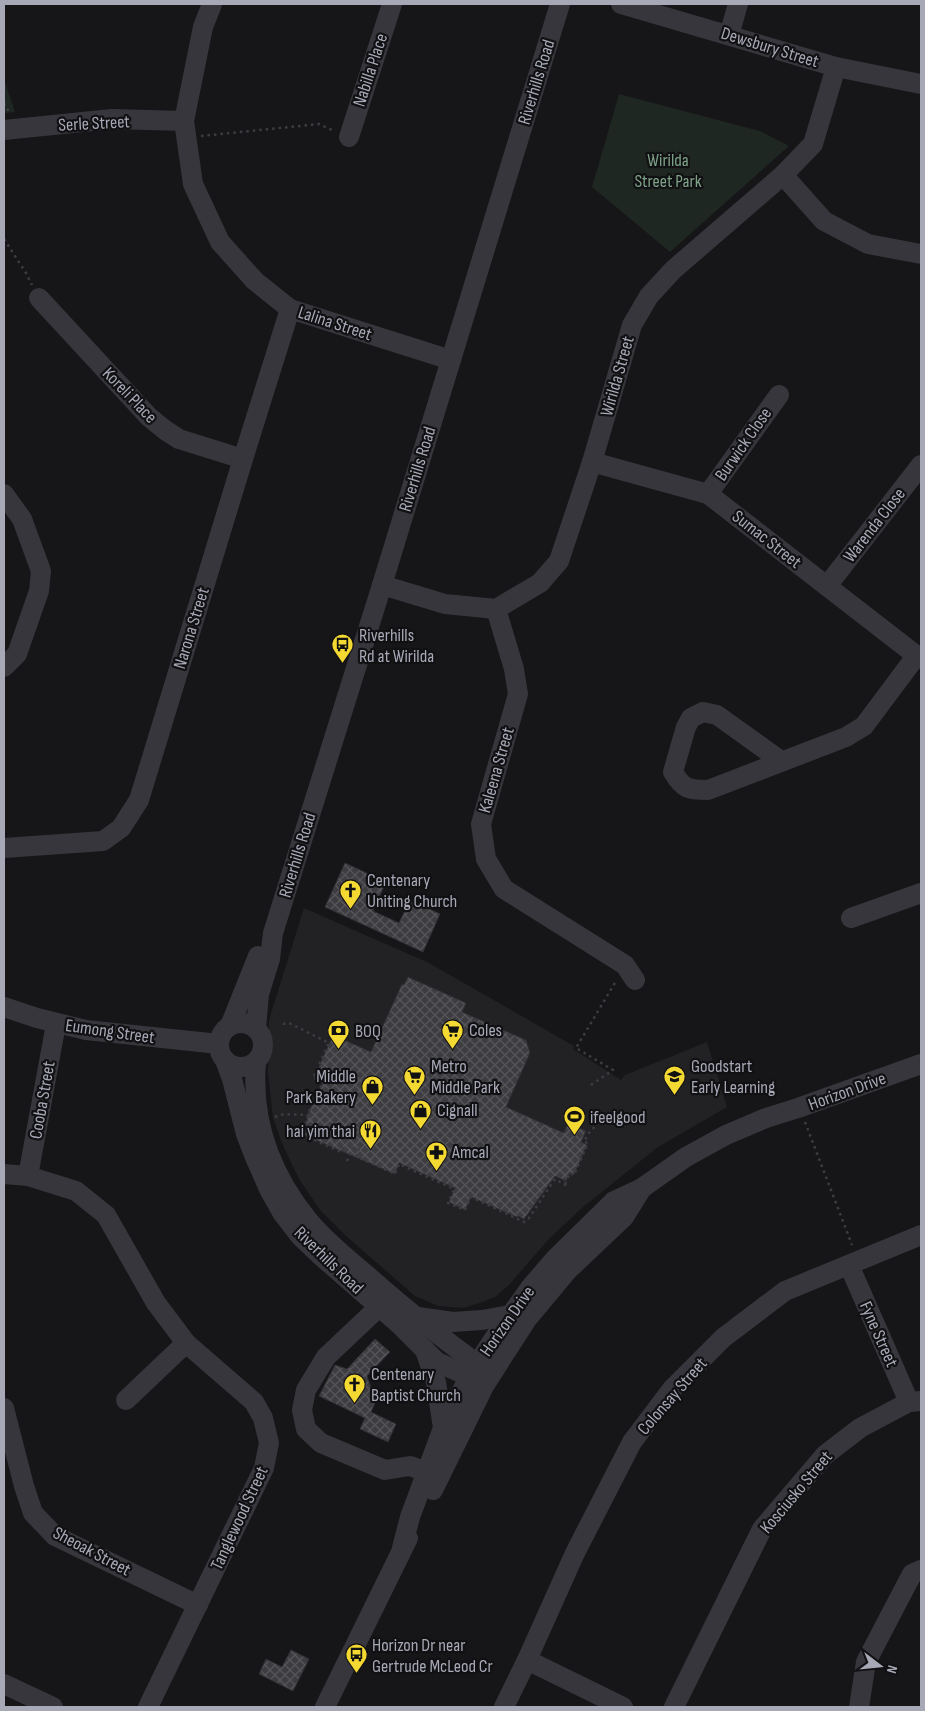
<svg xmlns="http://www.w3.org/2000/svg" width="925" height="1711" font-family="'Sofia Sans Condensed',sans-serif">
<defs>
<pattern id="building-cross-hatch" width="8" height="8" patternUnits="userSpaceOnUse" patternTransform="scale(1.25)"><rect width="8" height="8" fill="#3d3d41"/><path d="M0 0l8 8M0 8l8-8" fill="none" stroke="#56565a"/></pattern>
</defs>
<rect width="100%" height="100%" fill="#161517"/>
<!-- built -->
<path fill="#222124" d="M304,908L429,963L574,1046L573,1049L621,1080L625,1075L707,1042L727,1107L658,1147L582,1208L549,1239L509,1285L495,1297L480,1303L463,1308L438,1306L415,1296L346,1236L320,1210L301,1182L292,1165L282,1143L273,1118L268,1073L269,1020Z"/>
<!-- green -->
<g fill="#1f2722">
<path d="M4,79L15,112L4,113Z"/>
<path d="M619,94L760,131L789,146L670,252L592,187Z"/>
</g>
<!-- building -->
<g fill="url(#building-cross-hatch)" stroke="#302f33">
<path d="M345,863L386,882L373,911L399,923L410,900L440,914L423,952L325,907Z"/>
<path d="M408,977L466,1003L462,1012L526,1040L530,1053L506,1107L564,1133L568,1123L586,1131L581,1142L587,1145L574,1174L570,1173L566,1181L555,1176L524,1219L518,1216L517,1217L471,1197L465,1210L449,1202L455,1188L399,1163L395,1174L304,1135L308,1114L323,1082L314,1078L333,1035L371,1052L402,984L404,985Z"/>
<path d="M375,1339L390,1352L367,1376L371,1388L380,1392L371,1412L396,1424L388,1442L360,1429L365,1418L319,1396L335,1365L347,1369Z"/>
<path d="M291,1650L309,1659L293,1691L259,1674L266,1659L282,1667Z"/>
</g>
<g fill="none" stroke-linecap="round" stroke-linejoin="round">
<!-- path -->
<g stroke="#3c3d43" stroke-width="2.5" stroke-dasharray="2.5 4" stroke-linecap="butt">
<path d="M4,103L10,114"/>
<path d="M201,136L319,124L334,131"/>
<path d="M4,239L26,273L32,285"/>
<path d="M283,1024L289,1023L329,1043L313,1078L323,1082L308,1114L303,1135L341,1152L347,1138L361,1144L356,1156L395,1174L399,1164L454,1189L448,1203L465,1210L471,1197L524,1222L529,1218L555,1179L567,1186"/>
<path d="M591,1085L613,1070L576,1048L616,981"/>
<path d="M275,1117L284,1114L308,1115"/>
<path d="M805,1122L852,1245"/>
<path d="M347,1161L355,1142"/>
<path d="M565,1184L570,1173L574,1175L588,1143L584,1142L588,1134L610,1110"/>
</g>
<!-- minor -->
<g stroke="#37363c" stroke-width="20">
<path d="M212,4L203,27L184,121L193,184L220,242L255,281L290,309L451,360"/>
<path d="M621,4L836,67L921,84"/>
<path d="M729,35L738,4"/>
<path d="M4,130L112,119L184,121"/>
<path d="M349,137L392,4"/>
<path d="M783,175L824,221L868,244L921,254"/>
<path d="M39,298L149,417L165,430L179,439L243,459"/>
<path d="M592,462L708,494L921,659"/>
<path d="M4,494L22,519L41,571L39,591L17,654L4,667"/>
<path d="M708,494L779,395"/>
<path d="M382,585L445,604L496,609L540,583L559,561L592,462L632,325L649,296L673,270L783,175L813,144L836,67"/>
<path d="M827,586L921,465"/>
<path d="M496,609L514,669L518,694L481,824L486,859L504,889L625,965L635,980"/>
<path d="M781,761L717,715L703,712L691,718L686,727L673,772C683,789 688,790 708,790L846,737L864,726L917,655"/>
<path d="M4,848L103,841L121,828L139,800L243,459L290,309"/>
<path d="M851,918L921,893"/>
<path d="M4,1007L37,1018L86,1030L219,1044"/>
<circle cx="241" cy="1045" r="22"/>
<path d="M230,1026L258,956"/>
<path d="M256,1029L259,994L270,959L273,933L382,585L560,4"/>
<path d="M225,1060L232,1079L246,1134L254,1155L269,1189L283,1214L300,1236L321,1256L400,1325L437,1362L466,1375L481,1384"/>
<path d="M256,1062C251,1121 270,1173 308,1220C325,1241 348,1259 369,1277C406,1310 447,1342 487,1371"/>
<path d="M4,1174L28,1176L76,1191L106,1215L156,1303L186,1343L254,1402L263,1418L269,1443L264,1468L148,1707"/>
<path d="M28,1176L56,1024"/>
<path d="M849,1265L909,1402"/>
<path d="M379,1307L326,1357L306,1390L302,1410L306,1429L321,1443L385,1470L410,1466L427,1472"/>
<path d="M418,1317L453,1322L482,1320L510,1315"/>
<path d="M425,1350L436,1382L443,1428"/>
<path d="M126,1400L186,1343"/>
<path d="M4,1408L24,1486L33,1513L55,1536L198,1605"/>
<path d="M433,1490L484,1386L527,1319L567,1271L624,1217L642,1188"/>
<path d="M402,1548L410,1517L443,1428L469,1377L493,1340L530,1288L554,1260L614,1201L642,1188L686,1157L726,1135L766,1118L798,1108L921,1064"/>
<path d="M527,1660L623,1707"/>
<path d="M4,1684L53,1707"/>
<path d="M325,1707L408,1538"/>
<path d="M504,1707L527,1660L575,1553L632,1442L672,1389L723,1338L785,1291L921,1235"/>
<path d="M674,1707L762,1529L825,1455L860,1428L909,1402L921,1401"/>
<path d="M859,1707L866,1662L912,1574L921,1570"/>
</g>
</g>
<!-- icons -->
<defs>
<symbol id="bus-pin" viewBox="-11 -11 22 30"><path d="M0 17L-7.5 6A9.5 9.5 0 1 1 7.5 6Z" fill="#f3d932" stroke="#111012"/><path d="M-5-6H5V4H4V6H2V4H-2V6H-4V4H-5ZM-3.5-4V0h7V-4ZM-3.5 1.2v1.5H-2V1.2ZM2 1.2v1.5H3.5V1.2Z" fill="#111"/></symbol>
<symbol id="church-pin" viewBox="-11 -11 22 30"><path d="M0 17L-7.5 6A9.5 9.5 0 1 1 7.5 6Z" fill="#f3d932" stroke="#111012"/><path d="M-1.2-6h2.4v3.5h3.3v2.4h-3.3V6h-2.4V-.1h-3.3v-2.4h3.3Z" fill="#111"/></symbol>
<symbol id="supermarket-pin" viewBox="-11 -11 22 30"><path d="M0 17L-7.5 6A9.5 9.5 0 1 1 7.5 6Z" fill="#f3d932" stroke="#111012"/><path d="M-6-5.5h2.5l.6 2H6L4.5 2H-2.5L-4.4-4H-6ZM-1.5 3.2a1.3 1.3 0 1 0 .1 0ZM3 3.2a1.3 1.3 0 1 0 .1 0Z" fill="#111"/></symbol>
<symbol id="bank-pin" viewBox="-11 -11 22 30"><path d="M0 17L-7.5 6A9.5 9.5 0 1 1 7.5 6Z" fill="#f3d932" stroke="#111012"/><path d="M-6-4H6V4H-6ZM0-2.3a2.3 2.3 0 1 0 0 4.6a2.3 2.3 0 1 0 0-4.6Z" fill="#111"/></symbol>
<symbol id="school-pin" viewBox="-11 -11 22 30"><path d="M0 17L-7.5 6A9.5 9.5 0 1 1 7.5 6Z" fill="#f3d932" stroke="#111012"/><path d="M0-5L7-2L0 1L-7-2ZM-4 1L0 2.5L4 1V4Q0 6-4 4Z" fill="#111"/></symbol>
<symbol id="shop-pin" viewBox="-11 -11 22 30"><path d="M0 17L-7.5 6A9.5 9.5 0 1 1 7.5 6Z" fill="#f3d932" stroke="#111012"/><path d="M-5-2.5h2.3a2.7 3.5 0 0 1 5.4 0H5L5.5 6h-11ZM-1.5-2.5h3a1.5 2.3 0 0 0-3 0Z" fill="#111"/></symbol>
<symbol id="stadium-pin" viewBox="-11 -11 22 30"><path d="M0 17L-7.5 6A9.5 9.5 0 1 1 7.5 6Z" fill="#f3d932" stroke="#111012"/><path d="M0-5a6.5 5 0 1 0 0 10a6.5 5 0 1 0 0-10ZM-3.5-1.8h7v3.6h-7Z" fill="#111"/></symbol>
<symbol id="restaurant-pin" viewBox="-11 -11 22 30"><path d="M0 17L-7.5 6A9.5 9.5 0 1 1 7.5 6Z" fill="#f3d932" stroke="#111012"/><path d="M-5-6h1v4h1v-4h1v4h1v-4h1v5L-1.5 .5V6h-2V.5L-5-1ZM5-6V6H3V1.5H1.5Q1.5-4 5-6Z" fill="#111"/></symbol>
<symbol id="pharmacy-pin" viewBox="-11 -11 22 30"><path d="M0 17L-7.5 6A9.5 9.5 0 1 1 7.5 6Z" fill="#f3d932" stroke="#111012"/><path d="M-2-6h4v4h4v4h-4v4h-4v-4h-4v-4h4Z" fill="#111"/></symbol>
</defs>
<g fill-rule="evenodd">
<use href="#bus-pin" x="330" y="632" width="25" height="34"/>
<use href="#church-pin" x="338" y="878" width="25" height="34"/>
<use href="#supermarket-pin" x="440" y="1018" width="25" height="34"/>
<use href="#bank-pin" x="326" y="1018" width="25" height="34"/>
<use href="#supermarket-pin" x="402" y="1064" width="25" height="34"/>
<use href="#school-pin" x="662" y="1064" width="25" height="34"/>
<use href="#shop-pin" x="360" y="1074" width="25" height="34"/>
<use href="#shop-pin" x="408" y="1098" width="25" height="34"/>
<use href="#stadium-pin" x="562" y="1104" width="25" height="34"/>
<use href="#restaurant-pin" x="358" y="1118" width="25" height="34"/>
<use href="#pharmacy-pin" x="424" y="1140" width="25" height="34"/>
<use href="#church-pin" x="342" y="1372" width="25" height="34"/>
<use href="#bus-pin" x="344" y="1642" width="25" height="34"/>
</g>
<g text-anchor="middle" stroke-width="4.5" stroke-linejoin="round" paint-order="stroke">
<!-- street labels -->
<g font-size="18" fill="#a7a9b7" stroke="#111012">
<text transform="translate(770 47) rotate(17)" y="6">Dewsbury Street</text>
<text transform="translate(370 70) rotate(-72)" y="6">Nabilla Place</text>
<text transform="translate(536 82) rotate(-73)" y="6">Riverhills Road</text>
<text transform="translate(94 123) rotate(-3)" y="6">Serle Street</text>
<text transform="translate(335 323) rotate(18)" y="6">Lalina Street</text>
<text transform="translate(617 376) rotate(-74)" y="6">Wirilda Street</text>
<text transform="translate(130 395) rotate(46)" y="6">Koreli Place</text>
<text transform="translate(743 444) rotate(-55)" y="6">Burwick Close</text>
<text transform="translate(417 469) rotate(-73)" y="6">Riverhills Road</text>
<text transform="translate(874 525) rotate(-52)" y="6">Warenda Close</text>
<text transform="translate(767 539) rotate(38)" y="6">Sumac Street</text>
<text transform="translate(191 628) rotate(-73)" y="6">Narona Street</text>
<text transform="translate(496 770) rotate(-74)" y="6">Kaleena Street</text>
<text transform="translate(297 855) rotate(-73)" y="6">Riverhills Road</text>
<text transform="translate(110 1031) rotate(8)" y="6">Eumong Street</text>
<text transform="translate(847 1091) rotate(-20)" y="6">Horizon Drive</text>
<text transform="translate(42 1100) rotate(-80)" y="6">Cooba Street</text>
<text transform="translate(329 1260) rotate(44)" y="6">Riverhills Road</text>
<text transform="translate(507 1321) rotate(-55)" y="6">Horizon Drive</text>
<text transform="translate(879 1334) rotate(66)" y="6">Fyne Street</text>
<text transform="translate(672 1396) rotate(-49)" y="6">Colonsay Street</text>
<text transform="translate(796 1492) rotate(-50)" y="6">Kosciusko Street</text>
<text transform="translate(239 1518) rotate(-65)" y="6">Tanglewood Street</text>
<text transform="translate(92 1551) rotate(28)" y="6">Sheoak Street</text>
</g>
<!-- park labels -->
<g font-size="18" fill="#7ea388" stroke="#111012">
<text x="668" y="166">Wirilda<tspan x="668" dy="21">Street Park</tspan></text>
</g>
<!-- poi labels -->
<g font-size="18" fill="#a7a9b7" stroke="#111012" text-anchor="start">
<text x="359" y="641">Riverhills<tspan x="359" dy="21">Rd at Wirilda</tspan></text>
<text x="367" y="886">Centenary<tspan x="367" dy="21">Uniting Church</tspan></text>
<text x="469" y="1036">Coles</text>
<text x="355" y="1037">BOQ</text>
<text x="431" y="1072">Metro<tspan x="431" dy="21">Middle Park</tspan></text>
<text x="691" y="1072">Goodstart<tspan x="691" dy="21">Early Learning</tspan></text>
<text x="356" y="1082" text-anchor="end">Middle<tspan x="356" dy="21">Park Bakery</tspan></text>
<text x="437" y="1116">Cignall</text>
<text x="590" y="1123">ifeelgood</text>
<text x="355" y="1137" text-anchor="end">hai yim thai</text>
<text x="452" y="1158">Amcal</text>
<text x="371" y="1380">Centenary<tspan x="371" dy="21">Baptist Church</tspan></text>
<text x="372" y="1651">Horizon Dr near<tspan x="372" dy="21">Gertrude McLeod Cr</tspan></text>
</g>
</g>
<!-- border -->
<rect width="925" height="1711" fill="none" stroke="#a7a9b7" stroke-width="10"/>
<!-- north arrow -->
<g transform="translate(880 1666) rotate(106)" stroke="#111012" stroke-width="4" paint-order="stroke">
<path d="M0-4L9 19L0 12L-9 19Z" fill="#a7a9b7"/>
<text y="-8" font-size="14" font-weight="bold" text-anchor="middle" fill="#a7a9b7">N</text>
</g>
</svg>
